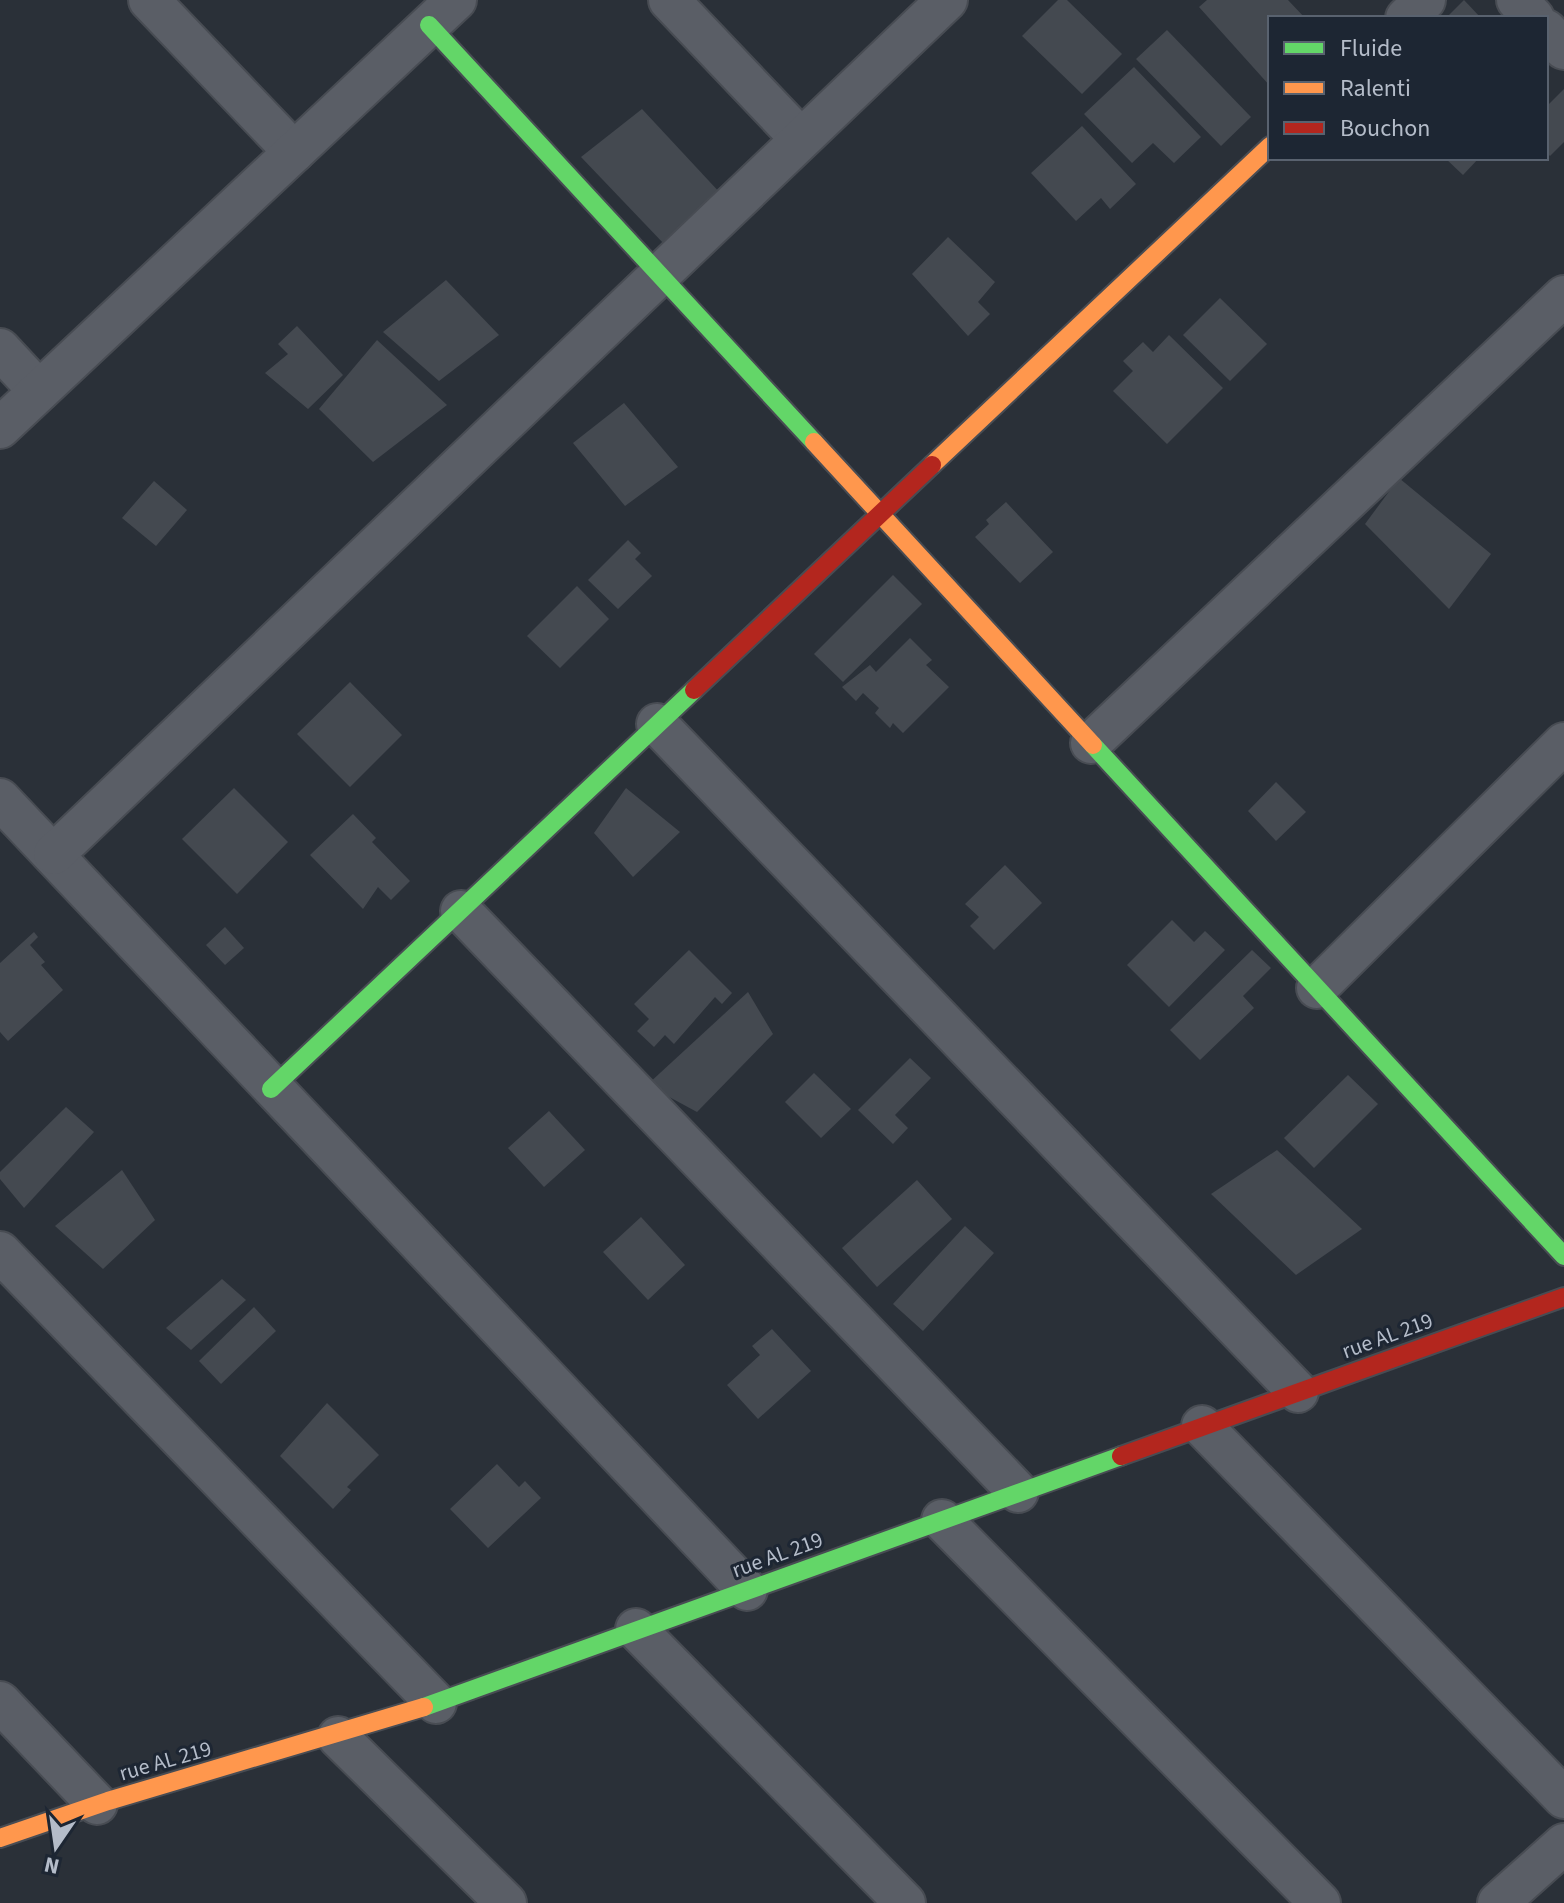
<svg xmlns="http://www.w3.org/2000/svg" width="1564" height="1903" font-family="'Source Sans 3',sans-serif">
<rect width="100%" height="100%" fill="#2a3038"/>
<!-- building -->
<g fill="#444950">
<path d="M1058,0H1067L1122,54L1082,94L1022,36Z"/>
<path d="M1207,0H1288L1305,18H1270V86L1199,7Z"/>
<path d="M1464,0L1481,18H1446Z"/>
<path d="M1167,30L1251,117L1221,146L1136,59Z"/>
<path d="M1134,67L1201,137L1174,163L1153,143L1132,163L1084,114Z"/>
<path d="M1564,89V142L1550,156L1546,152V107Z"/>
<path d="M642,109L722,195L665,245L581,157Z"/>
<path d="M1082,126L1136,184L1110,209L1101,198L1076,221L1031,173Z"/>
<path d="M1445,158H1479L1463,175Z"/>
<path d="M948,237L995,282L978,302L990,314L968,336L912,274Z"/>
<path d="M446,280L499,335L439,381L383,332Z"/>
<path d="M1220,298L1267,344L1230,381L1183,335Z"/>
<path d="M297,326L343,375L308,409L265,373L288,354L278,344Z"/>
<path d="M1169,335L1223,388L1167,444L1113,391L1133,371L1123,361L1143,342L1153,352Z"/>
<path d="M377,340L447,405L373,462L319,409Z"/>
<path d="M624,403L678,467L625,506L573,443Z"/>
<path d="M1399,478L1491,554L1449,609L1365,524Z"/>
<path d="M154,481L187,510L156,546L122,518Z"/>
<path d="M1006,502L1053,552L1020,583L975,537L989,524L986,520Z"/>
<path d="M628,540L641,553L635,559L652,576L618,609L588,580Z"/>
<path d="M893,575L922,604L843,682L814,654Z"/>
<path d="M577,586L609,619L560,668L527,636Z"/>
<path d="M910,638L932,660L926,665L949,687L903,733L893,723L890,728L875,713L879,708L863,693L856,701L842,687L870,665L876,672Z"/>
<path d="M350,682L402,735L350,787L297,734Z"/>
<path d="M1276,782L1306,812L1276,841L1248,811Z"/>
<path d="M234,788L288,842L237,894L182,839Z"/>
<path d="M626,788L680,832L633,877L594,833Z"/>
<path d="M353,814L376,838L372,842L410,881L391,900L378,887L363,909L310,855Z"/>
<path d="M1005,865L1042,903L994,950L970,926L979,917L965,904Z"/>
<path d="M1172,920L1194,942L1205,931L1225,950L1169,1007L1127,965Z"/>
<path d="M225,927L244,948L225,965L206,945Z"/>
<path d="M34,932L38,937L30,945L45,962L41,965L63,990L8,1041L0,1032V963Z"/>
<path d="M689,950L732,993L722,1004L715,997L674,1044L665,1035L654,1047L637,1031L649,1019L634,1004Z"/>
<path d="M1252,950L1271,968L1243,996L1254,1008L1200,1060L1170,1030Z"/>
<path d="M748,992L773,1034L697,1112L647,1085Z"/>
<path d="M910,1058L931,1078L895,1115L908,1128L893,1144L858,1110Z"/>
<path d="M814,1073L851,1109L821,1138L785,1102Z"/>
<path d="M1348,1075L1378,1104L1314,1168L1284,1138Z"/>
<path d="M66,1107L94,1132L24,1208L0,1179V1172Z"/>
<path d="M549,1111L585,1150L544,1187L508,1148Z"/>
<path d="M1277,1150L1362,1229L1296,1275L1211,1194Z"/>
<path d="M122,1170L155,1220L103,1269L55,1226Z"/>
<path d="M917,1180L952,1219L877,1287L842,1248Z"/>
<path d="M641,1217L685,1265L648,1300L603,1252Z"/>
<path d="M965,1226L994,1253L923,1331L893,1304Z"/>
<path d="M222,1279L246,1300L191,1350L166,1328Z"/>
<path d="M254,1307L276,1331L221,1384L199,1361Z"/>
<path d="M772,1329L811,1371L758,1419L727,1385L760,1355L752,1346Z"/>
<path d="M327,1403L379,1455L347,1487L351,1490L333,1509L280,1456Z"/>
<path d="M497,1464L519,1487L525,1481L541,1498L488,1548L450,1509Z"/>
</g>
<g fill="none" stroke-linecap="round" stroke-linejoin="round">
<defs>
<g id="street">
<path d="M149,0L294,152"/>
<path d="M669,0L801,139"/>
<path d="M1517,0L1534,18"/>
<path d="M1406,18L1425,0"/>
<path d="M1546,30L1564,49"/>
<path d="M0,349L39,391"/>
<path d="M0,428L456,0"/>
<path d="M657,724L1298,1392"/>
<path d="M1091,743L1564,296"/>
<path d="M0,799L747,1590"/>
<path d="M54,854L947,0"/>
<path d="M461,911L1018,1492"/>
<path d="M1317,988L1564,743"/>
<path d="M0,1252L436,1703"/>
<path d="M1202,1426L1564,1798"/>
<path d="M942,1520L1320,1903"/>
<path d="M636,1629L905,1903"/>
<path d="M0,1702L97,1804"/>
<path d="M338,1737L506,1903"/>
<path d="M1498,1903L1564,1844"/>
</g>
<g id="fast">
<path d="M429,25L814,442"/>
<path d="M1093,745L1564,1256"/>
<path d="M271,1089L694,690"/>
<path d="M424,1707L1121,1456"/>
</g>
<g id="slow">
<path d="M814,442L1093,745"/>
<path d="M932,465L1270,146"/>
<path d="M0,1838L108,1801L424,1707"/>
</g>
<g id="jam">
<path d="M694,690L932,465"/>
<path d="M1121,1456L1564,1297"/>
</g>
</defs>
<!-- street casing -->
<use href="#street" stroke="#484c53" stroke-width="44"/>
<!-- fast casing -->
<use href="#fast" stroke="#484c53" stroke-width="22"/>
<!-- slow casing -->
<use href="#slow" stroke="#484c53" stroke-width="22"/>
<!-- jam casing -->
<use href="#jam" stroke="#484c53" stroke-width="22"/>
<!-- street -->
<use href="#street" stroke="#5a5e66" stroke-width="40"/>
<!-- fast -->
<use href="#fast" stroke="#63d668" stroke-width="18"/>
<!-- slow -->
<use href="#slow" stroke="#ff974d" stroke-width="18"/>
<!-- jam -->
<use href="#jam" stroke="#b3261e" stroke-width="18"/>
</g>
<g text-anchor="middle" stroke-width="6" stroke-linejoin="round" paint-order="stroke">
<!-- street labels -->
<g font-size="22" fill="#b4bcc9" stroke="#1d2633">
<text transform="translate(1387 1335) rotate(-20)" y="8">rue AL 219</text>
<text transform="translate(777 1554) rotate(-20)" y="8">rue AL 219</text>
<text transform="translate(165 1760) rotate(-16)" y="8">rue AL 219</text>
</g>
</g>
<!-- legend -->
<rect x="1268" y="16" width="280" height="144" fill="#1d2633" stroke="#59626f" stroke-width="2"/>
<rect x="1284" y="42" width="40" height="12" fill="#63d668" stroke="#59626f" stroke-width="2"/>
<text x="1340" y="56" font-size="24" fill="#b4bcc9">Fluide</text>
<rect x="1284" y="82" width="40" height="12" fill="#ff974d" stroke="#59626f" stroke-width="2"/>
<text x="1340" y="96" font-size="24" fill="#b4bcc9">Ralenti</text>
<rect x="1284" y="122" width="40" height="12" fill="#b3261e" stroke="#59626f" stroke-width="2"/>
<text x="1340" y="136" font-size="24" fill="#b4bcc9">Bouchon</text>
<!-- north arrow -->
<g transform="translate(56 1847) rotate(193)" stroke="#1d2633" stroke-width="6" paint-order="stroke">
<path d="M0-6L14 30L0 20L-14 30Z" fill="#b4bcc9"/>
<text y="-12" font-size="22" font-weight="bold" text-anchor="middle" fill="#b4bcc9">N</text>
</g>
</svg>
